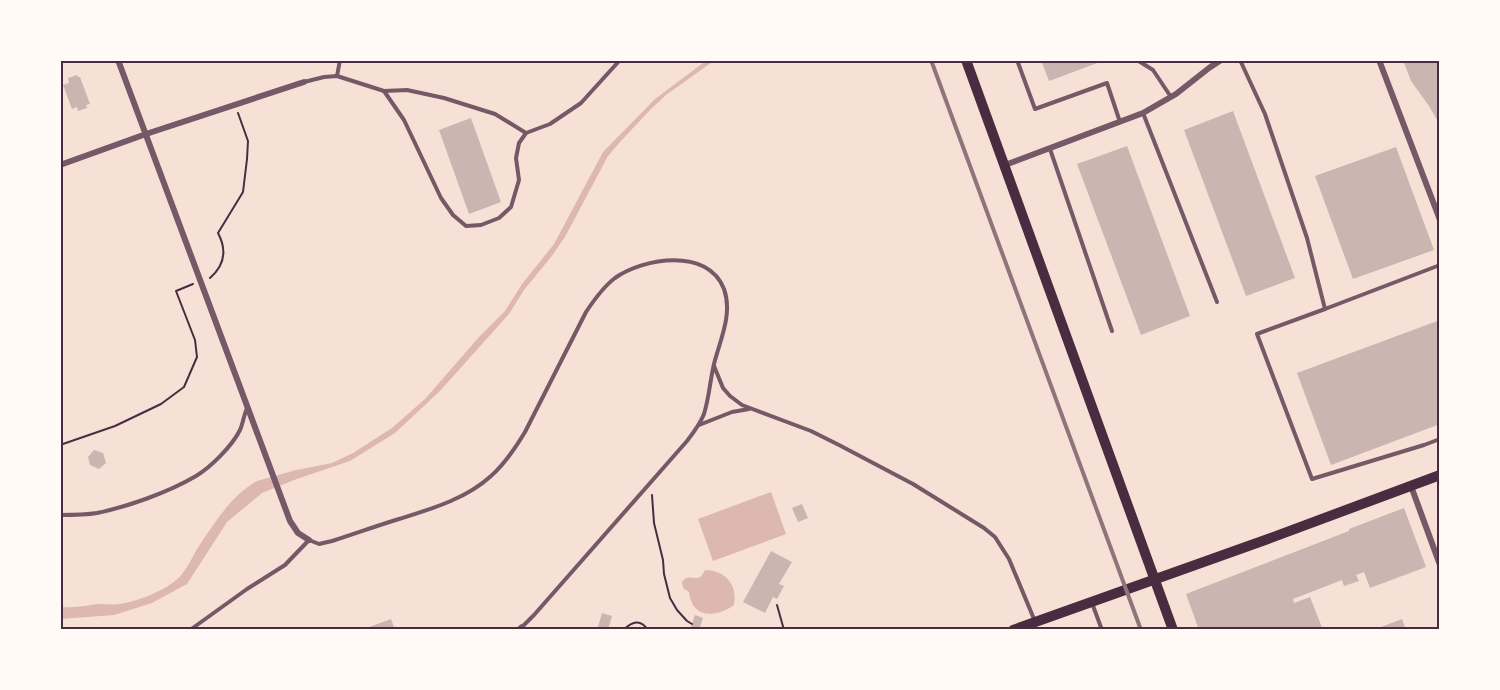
<svg xmlns="http://www.w3.org/2000/svg" width="1500" height="690" font-family="Rubik,sans-serif">
<rect width="100%" height="100%" fill="#f7e1d7"/>
<!-- water -->
<g fill="#dcb8b0">
<path d="M707,60H715L666,95L651,109L620,142L608,156L565,237L551,257L524,290L509,314L440,391L395,433L350,461L294,480L262,493L227,522L187,584L152,603L114,615L60,619V607C73,608 85,606 97,604C105,604 113,605 120,604C138,601 171,589 182,574C189,566 193,555 199,546C215,522 231,496 257,481L296,470L332,463L353,453L392,428L425,399L479,337L505,311L522,284L554,244L603,152L655,99Z"/>
<path d="M771,492L786,534L713,561L698,519Z"/>
<path d="M705,570C725,570 738,585 734,605C716,618 692,619 689,592L683,588L682,582C690,571 698,586 705,570Z"/>
</g>
<!-- building -->
<g fill="#ccb4b1">
<path d="M1041,60H1099L1100,62L1049,81Z"/>
<path d="M1403,60H1440V125L1429,106L1411,81Z"/>
<path d="M77,75L78,77H80L90,104L86,105L87,108L78,111L77,107L72,109L63,85L69,83L68,78Z"/>
<path d="M1233,111L1295,278L1246,296L1184,130Z"/>
<path d="M471,118L501,202L469,214L439,130Z"/>
<path d="M1127,146L1190,316L1141,335L1077,164Z"/>
<path d="M1396,147L1434,250L1353,279L1315,176Z"/>
<path d="M1440,320V424L1331,465L1297,373Z"/>
<path d="M94,450L103,453L106,463L99,469L90,465L88,457Z"/>
<path d="M802,504L808,518L798,522L792,508Z"/>
<path d="M1404,508L1426,567L1370,588L1364,572L1356,575L1359,581L1344,586L1342,580L1293,599L1294,603L1310,597L1323,630H1199L1186,594L1349,531V529Z"/>
<path d="M771,551L792,562L779,584L784,586L777,599L773,597L765,613L743,602Z"/>
<path d="M602,613L612,616L608,630L598,627Z"/>
<path d="M695,615L703,618L699,630H690Z"/>
<path d="M391,619L395,630H361Z"/>
<path d="M1402,619L1406,630H1373Z"/>
</g>
<g fill="none" stroke-linecap="round" stroke-linejoin="round">
<!-- path -->
<g stroke="#4a2c40" stroke-width="2">
<path d="M210,278C225,265 227,250 218,233L243,192L247,159L248,141L238,113"/>
<path d="M60,445L115,426L161,404L184,387L197,357L195,340L176,291L193,284"/>
<path d="M652,495L654,523L663,560L664,574L670,598L677,610L687,621L692,624"/>
<path d="M777,605L784,630"/>
<path d="M612,629L615,630"/>
<path d="M623,630C632,622 640,618 648,630"/>
</g>
<!-- service -->
<g stroke="#755966" stroke-width="4">
<path d="M1017,60L1035,109L1107,83L1120,122"/>
<path d="M1137,60L1153,70L1171,97"/>
<path d="M1240,60L1265,114L1307,238L1325,309L1257,334L1312,479L1424,445L1440,439"/>
<path d="M337,76L340,60"/>
<path d="M304,82L324,77L337,76L384,91L404,120L441,198L453,215L466,226L481,225L499,218L511,207L519,180L516,158L519,143L526,133L550,124L581,103L620,60"/>
<path d="M384,91L407,90L444,98L495,114L526,133"/>
<path d="M1143,113L1217,302"/>
<path d="M1050,149L1112,331"/>
<path d="M1325,309L1440,265"/>
<path d="M714,366L723,388L730,396L742,405L811,431L839,445L913,484L984,528L995,537L1009,559L1034,619"/>
<path d="M699,425L732,412L749,409"/>
<path d="M60,515C72,515 85,515 97,513C127,507 169,492 196,476C211,467 232,446 240,430C243,423 244,415 247,408"/>
<path d="M1092,603L1102,630"/>
<path d="M190,630L247,589L285,565L309,540L319,544L332,541C354,534 376,526 399,519C431,509 466,499 491,476C505,464 516,447 525,432L586,312C594,300 603,287 615,278C643,258 708,247 724,289C733,314 720,340 714,364C710,381 709,398 704,414C700,424 694,432 687,441L534,615L523,626L516,630"/>
</g>
<!-- minor -->
<g stroke="#755966" stroke-width="6">
<path d="M118,60L290,521L298,533L309,540"/>
<path d="M1379,60L1440,220"/>
<path d="M60,165L146,134L304,82"/>
<path d="M1005,165L1143,113L1176,94L1209,68L1221,60"/>
<path d="M1411,486L1440,565"/>
<path d="M522,627L523,630"/>
</g>
<!-- secondary -->
<g stroke="#4a2c40" stroke-width="10">
<path d="M966,60L1173,630"/>
<path d="M1013,630L1268,539L1440,475"/>
</g>
<!-- rail -->
<path stroke="#8f747c" stroke-width="4" d="M931,60L1141,630"/>
</g>
<!-- border -->
<rect width="1500" height="690" fill="none" stroke="#fffaf5" stroke-width="123"/>
<rect x="62" y="62" width="1376" height="566" fill="none" stroke="#4a2c40" stroke-width="2"/>
</svg>
